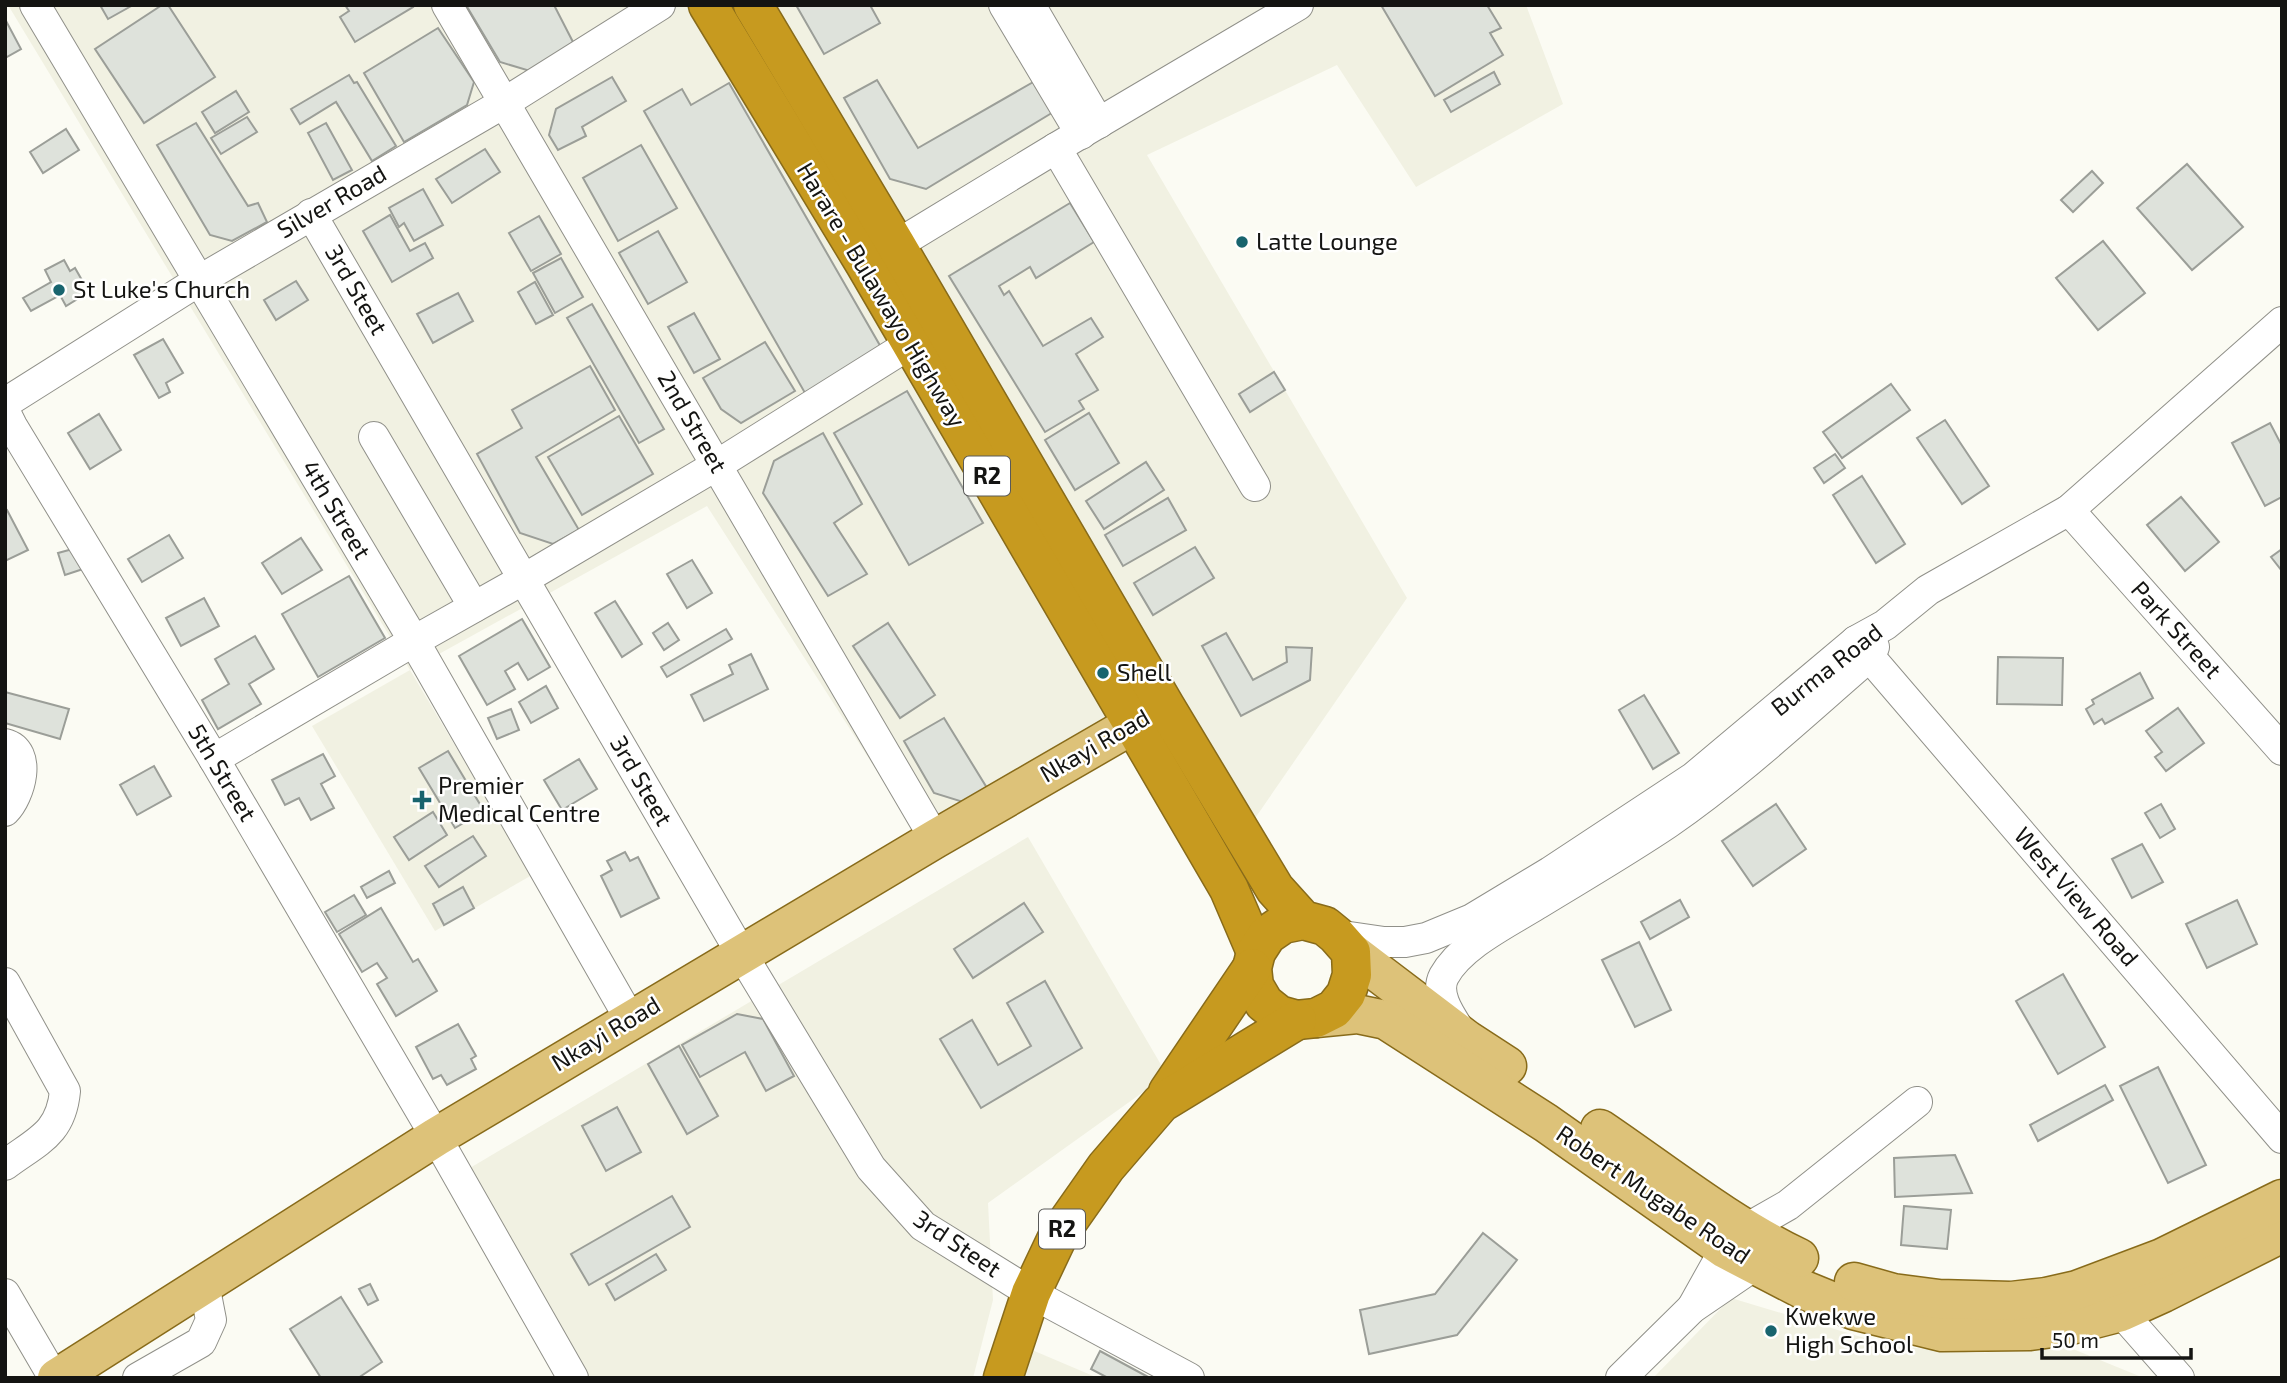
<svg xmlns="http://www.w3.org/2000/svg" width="2287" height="1383" font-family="'Exo 2',sans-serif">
<rect width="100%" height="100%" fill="#fbfbf3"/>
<!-- built -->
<g fill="#f1f1e2">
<path d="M8,5H1526L1563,104L1416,187L1337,65L1147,155L1407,598L1249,827L1172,688L923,843L707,506L410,670L532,875L435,931L312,726L410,670Z"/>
<path d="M1028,837L1167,1075L988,1203L993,1300L973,1378H569L448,1181Z"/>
<path d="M1731,1298L1891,1346L1976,1353L2068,1347L2144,1378H1653Z"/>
<path d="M1025,1347L1098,1378H1019Z"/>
</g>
<!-- building -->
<g fill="#dee2db" stroke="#9b9e98" stroke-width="2">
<path d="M100,5H133L108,19Z"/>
<path d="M162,5H168L215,77L144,123L95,49Z"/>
<path d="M345,5H412L413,7L355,42L340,17L349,11Z"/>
<path d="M466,5H554L574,44L530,71L500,62Z"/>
<path d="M796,5H870L880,23L824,54Z"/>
<path d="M1381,5H1487L1501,28L1490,33L1503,55L1435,96Z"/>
<path d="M5,19L21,49L5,58Z"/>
<path d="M438,28L474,82L467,105L404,142L364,73Z"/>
<path d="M1494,72L1500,84L1451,112L1444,100Z"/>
<path d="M349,75L354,83L357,82L396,146L372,161L336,102L300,124L291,109Z"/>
<path d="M612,77L626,101L582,127L586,136L558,150L549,135L556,109Z"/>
<path d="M1042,77L1060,108L926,189L890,179L844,98L877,80L918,148Z"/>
<path d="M729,83L882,349L805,393L644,111L682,89L691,105Z"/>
<path d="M236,91L249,112L215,133L202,112Z"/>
<path d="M247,117L257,132L221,154L211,138Z"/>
<path d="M196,123L248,206L258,203L267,222L232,241L210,235L157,145Z"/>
<path d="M326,123L352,170L333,180L308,133Z"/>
<path d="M66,129L79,150L43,173L30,152Z"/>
<path d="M641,145L677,208L618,241L583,178Z"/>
<path d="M485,149L500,172L452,203L436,179Z"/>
<path d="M2187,164L2243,227L2192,270L2137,208Z"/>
<path d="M2092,171L2103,183L2073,212L2061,200Z"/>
<path d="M423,189L443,225L414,241L404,223L399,227L389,208Z"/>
<path d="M1070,203L1094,242L1036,278L1030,267L999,286L1004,295L1009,291L1043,346L1091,318L1103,337L1076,354L1098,390L1079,401L1084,409L1045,432L949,276Z"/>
<path d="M390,215L410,251L425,243L433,258L392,282L363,231Z"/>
<path d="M539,216L561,254L531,271L509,233Z"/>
<path d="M658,231L687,282L648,304L619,253Z"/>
<path d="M2103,241L2145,293L2098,330L2056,278Z"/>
<path d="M561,258L583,297L555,313L533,273Z"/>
<path d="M64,260L70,271L75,268L83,282L78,285L84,295L66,306L60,295L31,311L23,298L51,282L45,270Z"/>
<path d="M296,281L308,300L276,320L264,300Z"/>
<path d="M535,282L553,315L536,324L518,292Z"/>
<path d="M458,293L473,321L433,343L417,314Z"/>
<path d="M592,304L664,429L639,443L567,318Z"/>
<path d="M694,313L720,359L694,373L668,327Z"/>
<path d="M163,339L183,373L166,383L170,392L159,398L134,355Z"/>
<path d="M765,342L795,391L741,423L721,409L703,378Z"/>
<path d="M590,366L615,410L536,457L579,530L553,544L520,533L477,454L522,428L512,410Z"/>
<path d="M1274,372L1285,390L1250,412L1239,394Z"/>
<path d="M1891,384L1910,410L1842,458L1823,432Z"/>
<path d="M907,391L983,523L909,565L834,433Z"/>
<path d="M1089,413L1119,463L1075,490L1045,440Z"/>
<path d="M99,414L121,450L90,469L68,433Z"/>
<path d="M619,416L653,474L582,515L548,457Z"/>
<path d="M1945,420L1989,486L1962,504L1917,438Z"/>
<path d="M2270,423L2282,446V497L2265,506L2232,443Z"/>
<path d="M823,433L862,504L834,523L867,574L828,596L763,493L774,461Z"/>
<path d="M1835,454L1845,468L1824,483L1814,468Z"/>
<path d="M1146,462L1164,490L1104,529L1086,501Z"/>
<path d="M1862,476L1905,544L1876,563L1833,495Z"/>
<path d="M2181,497L2219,542L2185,571L2147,525Z"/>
<path d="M1168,498L1186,530L1123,566L1105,535Z"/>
<path d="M7,510L28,550L5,561V511Z"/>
<path d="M169,535L183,558L142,582L128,559Z"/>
<path d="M301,538L322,570L282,594L262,563Z"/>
<path d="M80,547L86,568L65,575L58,553Z"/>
<path d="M1195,547L1214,578L1153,615L1134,583Z"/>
<path d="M2282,549V571L2271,557Z"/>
<path d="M692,560L712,593L687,608L667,574Z"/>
<path d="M349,576L385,638L318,677L282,614Z"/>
<path d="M204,598L219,626L181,646L166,618Z"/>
<path d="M615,601L642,644L622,657L595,613Z"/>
<path d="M522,619L550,667L528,680L518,663L505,671L515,689L487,705L459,656Z"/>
<path d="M668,623L679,640L664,650L653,633Z"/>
<path d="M888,623L935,695L900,718L853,646Z"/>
<path d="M726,629L732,639L667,677L661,667Z"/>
<path d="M1226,633L1253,680L1287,662L1286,647L1312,648L1310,680L1241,716L1202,646Z"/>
<path d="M255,636L274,669L249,684L261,704L218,729L202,700L229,684L215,659Z"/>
<path d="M751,654L768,689L704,721L691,695L733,674L729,665Z"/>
<path d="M1998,657L2063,658L2062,705L1997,704Z"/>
<path d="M2140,673L2153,698L2105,724L2102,719L2094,724L2086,709L2094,704L2092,700Z"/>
<path d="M546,686L558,708L531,723L519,702Z"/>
<path d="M5,692L69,709L60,739L5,723Z"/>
<path d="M1644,695L1679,753L1653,769L1619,710Z"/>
<path d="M2178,708L2204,743L2166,771L2155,757L2162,752L2146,731Z"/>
<path d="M511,709L519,730L497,739L488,718Z"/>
<path d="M944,718L987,788L963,802L934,793L904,741Z"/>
<path d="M448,751L484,811L455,828L419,768Z"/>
<path d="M323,754L335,776L321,784L334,808L311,820L299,798L285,805L272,780Z"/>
<path d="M579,759L597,789L562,810L544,780Z"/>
<path d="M154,766L171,796L137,815L120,785Z"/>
<path d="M1776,804L1806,849L1753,886L1722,841Z"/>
<path d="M2161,804L2175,829L2160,838L2145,813Z"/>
<path d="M433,812L447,835L409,860L394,837Z"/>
<path d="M473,836L486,856L439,887L425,866Z"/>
<path d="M2142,844L2163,882L2132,898L2112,859Z"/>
<path d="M625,852L630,861L638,857L659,898L621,917L601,876L612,870L607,861Z"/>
<path d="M389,871L395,883L367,898L361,887Z"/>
<path d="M463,887L474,908L444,925L433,904Z"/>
<path d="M354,895L366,915L337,932L325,912Z"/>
<path d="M1680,900L1689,917L1650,939L1641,922Z"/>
<path d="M2237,900L2257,944L2207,968L2186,924Z"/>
<path d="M1024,903L1043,932L973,978L954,949Z"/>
<path d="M381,908L413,962L418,959L437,991L396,1016L377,984L387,978L377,963L362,972L339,934Z"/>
<path d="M1639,942L1671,1010L1635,1027L1602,960Z"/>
<path d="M2063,974L2105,1047L2058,1074L2016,1001Z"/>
<path d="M1045,981L1082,1048L981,1108L940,1039L972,1020L998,1065L1031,1046L1007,1003Z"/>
<path d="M737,1014L763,1019L794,1076L766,1091L745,1052L700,1077L682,1045Z"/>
<path d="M458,1024L476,1056L471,1059L476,1069L447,1085L441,1075L433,1079L416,1047Z"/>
<path d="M679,1046L718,1116L687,1134L648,1064Z"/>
<path d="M2158,1067L2206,1165L2168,1183L2120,1086Z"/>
<path d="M2105,1085L2113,1100L2038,1141L2030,1125Z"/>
<path d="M617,1107L641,1152L606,1171L582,1126Z"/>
<path d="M1955,1155L1972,1193L1895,1197L1894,1158Z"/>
<path d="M672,1196L690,1227L589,1285L571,1254Z"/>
<path d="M1904,1206L1951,1210L1947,1249L1901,1245Z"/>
<path d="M1483,1233L1517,1260L1457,1335L1369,1354L1360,1310L1435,1294Z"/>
<path d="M656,1254L666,1270L615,1300L606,1284Z"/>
<path d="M370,1284L378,1300L368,1305L359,1289Z"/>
<path d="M341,1297L382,1362L358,1378H321L290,1329Z"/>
<path d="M1100,1351L1150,1378H1108L1091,1369Z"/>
</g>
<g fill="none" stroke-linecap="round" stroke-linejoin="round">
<defs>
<g id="minor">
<path d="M35,5L414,641L630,1019"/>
<path d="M447,5L935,839"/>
<path d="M1004,5L1081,134"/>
<path d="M1030,5L1099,123"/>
<path d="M1056,148L1255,486"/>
<path d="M311,214L741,953L871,1168L923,1226L1031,1293L1189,1378"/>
<path d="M880,255L1056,148L1298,5"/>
<path d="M5,403L200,280L504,103L660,5"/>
<path d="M5,412L12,426L214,759L436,1137L573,1378"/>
<path d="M374,437L474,607"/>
<path d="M2069,510L2282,750"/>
<path d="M1856,641L2282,1138"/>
<path d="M5,744C33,751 20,796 5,811"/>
<path d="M214,759L414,641L524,579L717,465L910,344"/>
<path d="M1336,935L1384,942H1405L1426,938L1472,919L1550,872L1694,777L1856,641L1885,625L1928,590L2069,510L2282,322"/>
<path d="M5,983L65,1091C61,1134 37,1141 5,1165"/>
<path d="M1462,1034C1452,1018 1434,995 1444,976C1461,945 1507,923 1536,905C1580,878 1625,852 1668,823C1739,774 1804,713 1870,656L1874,647"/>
<path d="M5,1294L54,1378"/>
<path d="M2111,1294L2121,1312L2179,1378"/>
<path d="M1692,1308L1725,1249L1746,1229L1788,1205L1917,1102"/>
<path d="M138,1378L201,1342L211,1320L204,1284"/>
<path d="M1621,1378L1692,1308L1755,1265L1767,1250"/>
</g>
<g id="major">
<path d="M1351,952L1467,1040L1507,1066"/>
<path d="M1316,1018L1357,1014L1386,1020L1546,1123L1725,1249L1804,1290L1853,1310L1942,1332L2030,1331L2067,1326L2121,1312L2163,1293L2282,1233"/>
<path d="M1600,1129C1665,1173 1728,1224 1799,1258"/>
<path d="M1854,1282L1893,1293L1939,1299L2011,1301L2046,1297L2077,1290L2162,1258L2282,1199"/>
<path d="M57,1378L436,1137L935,839L1163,707"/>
</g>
<g id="highway">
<path d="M708,5L865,264L1229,889L1256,952"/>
<path d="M753,5L896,245L1165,706L1275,889L1303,920L1325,926L1336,935L1351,952L1352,975L1346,994L1334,1009L1316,1018L1297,1020L1279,1015L1264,1003L1254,986L1252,968L1256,952L1267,935L1283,924L1303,920"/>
<path d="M1168,1092L1252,968"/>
<path d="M1003,1378L1031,1293L1059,1234L1106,1167L1161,1103L1297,1020"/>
</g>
</defs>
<!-- minor casing -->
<use href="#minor" stroke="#909089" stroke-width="32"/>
<!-- major casing -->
<use href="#major" stroke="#886b1a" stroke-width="41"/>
<!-- highway casing -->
<use href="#highway" stroke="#886b1a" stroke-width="41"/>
<!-- minor -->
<use href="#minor" stroke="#fff" stroke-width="30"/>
<!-- major -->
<use href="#major" stroke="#ddc279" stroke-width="38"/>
<!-- highway -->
<use href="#highway" stroke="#c79a1f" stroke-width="38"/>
</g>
<!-- markers -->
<g fill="#18646e" stroke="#fffffe" stroke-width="2.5">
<circle cx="1242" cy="242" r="7"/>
<circle cx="59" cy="290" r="7"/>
<circle cx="1103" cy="673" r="7"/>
<path d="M418.5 789.5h7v7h7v7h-7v7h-7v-7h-7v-7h7z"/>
<circle cx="1771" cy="1331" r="7"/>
</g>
<g text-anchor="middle" stroke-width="5" stroke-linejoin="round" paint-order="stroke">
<!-- shield labels -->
<g fill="#fffffe" stroke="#5a5a59" stroke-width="2">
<rect x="964" y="456.5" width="46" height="39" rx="5"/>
<rect x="1039" y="1209.5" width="46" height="39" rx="5"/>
</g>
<g font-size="23" font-weight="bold" fill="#141412">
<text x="987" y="484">R2</text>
<text x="1062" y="1237">R2</text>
</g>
<!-- street labels -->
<g font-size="24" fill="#141412" stroke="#fffffe">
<text transform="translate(332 202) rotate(-30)" y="8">Silver Road</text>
<text transform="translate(356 290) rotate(60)" y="8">3rd Steet</text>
<text transform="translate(881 295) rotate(59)" y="8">Harare - Bulawayo Highway</text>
<text transform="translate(692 422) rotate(60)" y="8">2nd Street</text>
<text transform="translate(336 510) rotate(59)" y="8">4th Street</text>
<text transform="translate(2176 630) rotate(48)" y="8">Park Street</text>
<text transform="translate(1827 670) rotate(-38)" y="8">Burma Road</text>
<text transform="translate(1095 746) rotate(-30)" y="8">Nkayi Road</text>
<text transform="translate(222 773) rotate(59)" y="8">5th Street</text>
<text transform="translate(641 781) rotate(60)" y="8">3rd Steet</text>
<text transform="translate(2076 897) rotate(49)" y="8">West View Road</text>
<text transform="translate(606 1034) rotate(-31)" y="8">Nkayi Road</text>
<text transform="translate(1653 1195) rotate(34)" y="8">Robert Mugabe Road</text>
<text transform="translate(957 1244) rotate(34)" y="8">3rd Steet</text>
</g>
<!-- poi labels -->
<g font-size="24" fill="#141412" stroke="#fffffe" text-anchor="start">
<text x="1256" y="250">Latte Lounge</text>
<text x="73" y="298">St Luke's Church</text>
<text x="1117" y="681">Shell</text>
<text x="438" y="794">Premier<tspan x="438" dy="28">Medical Centre</tspan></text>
<text x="1785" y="1325">Kwekwe<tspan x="1785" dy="28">High School</tspan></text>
</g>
</g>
<!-- border -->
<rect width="2287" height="1383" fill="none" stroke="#141412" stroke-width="14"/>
<!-- scale -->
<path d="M2042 1348v10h149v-10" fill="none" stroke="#141412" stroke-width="3.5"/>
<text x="2052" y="1348" font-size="21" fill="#141412" stroke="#fffffe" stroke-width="5" paint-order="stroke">50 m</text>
</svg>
